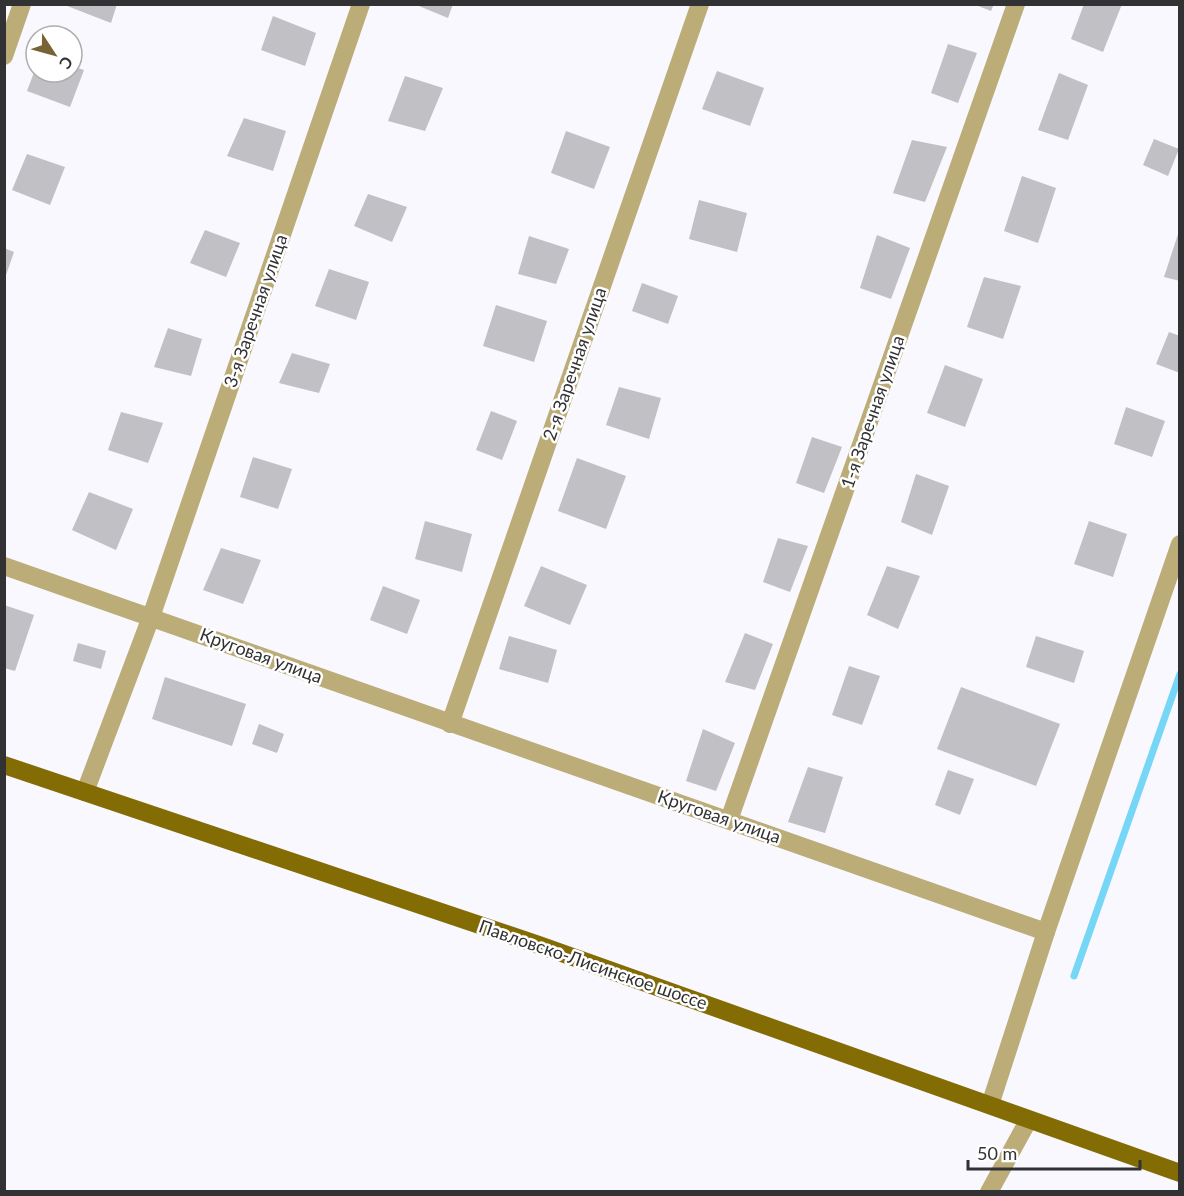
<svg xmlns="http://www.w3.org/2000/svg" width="1184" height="1196" font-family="Lato,sans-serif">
<rect width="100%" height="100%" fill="#f8f8fe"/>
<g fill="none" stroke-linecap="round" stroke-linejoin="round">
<!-- stream -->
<path stroke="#76d6f5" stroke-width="7" d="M1074,976L1180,674"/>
</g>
<!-- building -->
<g fill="#c0c0c5">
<path d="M62,4H117L111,23Z"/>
<path d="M414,4H453L448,18Z"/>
<path d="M973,4H994L991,11Z"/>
<path d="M1084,4H1122L1103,52L1071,39Z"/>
<path d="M273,16L316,33L305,66L261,50Z"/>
<path d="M948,44L977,53L958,103L931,93Z"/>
<path d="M72,66L84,70L70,107L27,91L36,67V72H72Z"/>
<path d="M717,71L764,88L750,126L702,109Z"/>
<path d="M1059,73L1088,85L1068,140L1038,130Z"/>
<path d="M405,76L443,88L425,131L388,121Z"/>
<path d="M244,118L286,131L273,171L227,156Z"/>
<path d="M566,131L610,147L594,189L551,173Z"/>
<path d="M1154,139L1179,149L1168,176L1143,165Z"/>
<path d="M912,140L947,147L925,202L893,193Z"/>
<path d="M27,154L65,167L50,205L12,190Z"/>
<path d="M1022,176L1056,188L1038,243L1004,231Z"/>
<path d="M368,194L407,207L392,242L354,226Z"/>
<path d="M699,200L747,213L737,252L689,239Z"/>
<path d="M205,230L240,243L226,277L190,263Z"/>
<path d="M1179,231H1180V281L1164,277Z"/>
<path d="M877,235L910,248L891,299L860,288Z"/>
<path d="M529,236L569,249L556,284L518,274Z"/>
<path d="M4,248L14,252L5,278H4Z"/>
<path d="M329,269L369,282L356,320L315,306Z"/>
<path d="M984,277L1021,286L1003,339L967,327Z"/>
<path d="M642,283L678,296L668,324L632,311Z"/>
<path d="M496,305L547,321L534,362L483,346Z"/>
<path d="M168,328L202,339L191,376L154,367Z"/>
<path d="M1169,332L1180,336V373L1156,364Z"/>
<path d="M292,353L330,364L319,393L279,383Z"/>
<path d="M945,365L983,379L965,427L927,413Z"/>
<path d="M619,387L661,398L649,439L606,425Z"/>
<path d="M1126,407L1165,421L1152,457L1114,444Z"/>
<path d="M491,411L517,421L502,460L476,450Z"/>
<path d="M121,412L163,423L148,463L108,450Z"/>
<path d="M812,437L842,447L824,493L796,483Z"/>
<path d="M253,457L292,469L278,509L240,497Z"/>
<path d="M577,458L626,476L606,529L558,511Z"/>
<path d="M916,474L949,486L932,535L901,522Z"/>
<path d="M89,492L133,509L116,550L72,530Z"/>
<path d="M425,521L472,534L462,572L415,559Z"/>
<path d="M1089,521L1127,534L1113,577L1074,564Z"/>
<path d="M778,538L808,546L790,592L763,582Z"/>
<path d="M221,548L261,560L243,604L203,590Z"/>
<path d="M541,566L587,585L570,625L524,606Z"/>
<path d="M887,566L920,576L898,629L867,615Z"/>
<path d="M383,586L420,600L407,634L370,620Z"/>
<path d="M4,605L34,615L15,671L4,668Z"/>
<path d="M745,633L773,644L755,690L725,682Z"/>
<path d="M509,636L557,650L548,683L499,669Z"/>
<path d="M1036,636L1084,651L1074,683L1026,667Z"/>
<path d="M78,643L106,651L101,669L73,661Z"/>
<path d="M849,666L880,676L862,725L832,715Z"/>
<path d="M165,677L246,704L232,746L152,719Z"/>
<path d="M961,687L1060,724L1036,786L937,749Z"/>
<path d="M259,724L284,734L277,753L252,744Z"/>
<path d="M703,729L735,743L716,791L686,781Z"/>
<path d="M808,767L843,777L825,833L788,822Z"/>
<path d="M948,770L974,779L960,815L935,805Z"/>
</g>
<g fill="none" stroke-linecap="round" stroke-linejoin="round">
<!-- minor -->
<g stroke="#bcad78" stroke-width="18">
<path d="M4,56L22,4"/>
<path d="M4,566L1046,932"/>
<path d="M450,724L700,4"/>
<path d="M85,792L151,617L361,4"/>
<path d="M729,820L1016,4"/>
<path d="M990,1105L1046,932L1180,544"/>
<path d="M989,1192L1028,1121"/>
</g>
<!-- major -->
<path stroke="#846c05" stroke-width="18" d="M4,765L539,945L1180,1173"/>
</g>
<g text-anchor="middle" stroke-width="5" stroke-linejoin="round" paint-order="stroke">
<!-- street labels -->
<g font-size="18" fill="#323234" stroke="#fff">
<text transform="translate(256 311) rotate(-71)" y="6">3-я Заречная улица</text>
<text transform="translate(575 364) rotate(-71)" y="6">2-я Заречная улица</text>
<text transform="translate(873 412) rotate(-71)" y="6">1-я Заречная улица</text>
<text transform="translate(261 656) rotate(20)" y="6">Круговая улица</text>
<text transform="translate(719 817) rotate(19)" y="6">Круговая улица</text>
<text transform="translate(593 965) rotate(19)" y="6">Павловско-Лисинское шоссе</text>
</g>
</g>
<!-- border -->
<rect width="1184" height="1196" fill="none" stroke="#323234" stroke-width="12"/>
<!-- north arrow -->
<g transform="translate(54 54) rotate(126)"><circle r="28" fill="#ffffff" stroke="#adadae" stroke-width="1.5"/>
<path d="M0-4.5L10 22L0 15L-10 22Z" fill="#796332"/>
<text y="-9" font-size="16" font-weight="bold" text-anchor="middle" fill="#323234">С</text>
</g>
<!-- scale -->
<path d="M968 1160v9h172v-9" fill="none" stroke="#323234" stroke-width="3"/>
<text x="977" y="1160" font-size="18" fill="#323234" stroke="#ffffff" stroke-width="4.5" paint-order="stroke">50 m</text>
</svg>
